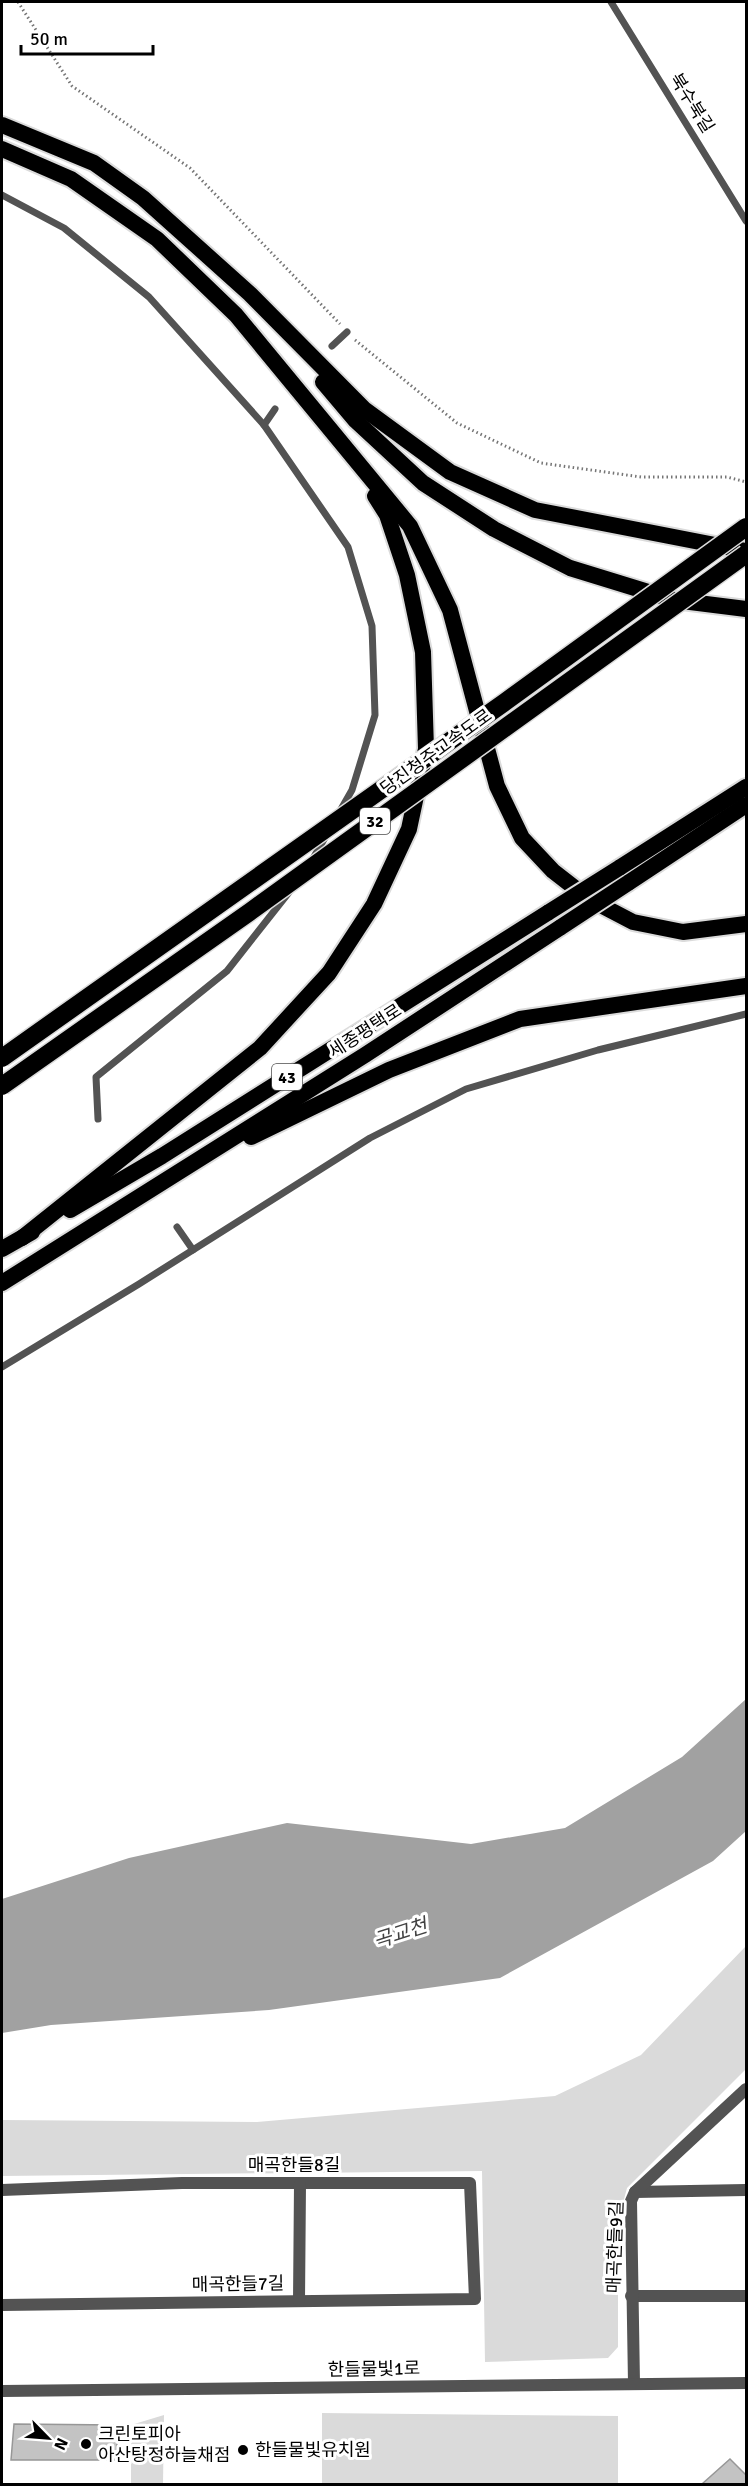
<svg xmlns="http://www.w3.org/2000/svg" width="748" height="2486" font-family="Signika,'Noto Sans KR',sans-serif">
<rect width="100%" height="100%" fill="#fff"/>
<!-- green -->
<g fill="#dadada">
<path d="M746,1946V2069L627,2188L618,2222V2347L608,2358L485,2362L482,2171L2,2176V2120L257,2122L555,2096L641,2055Z"/>
<path d="M322,2413L618,2416V2484H322Z"/>
<path d="M164,2415L163,2484H131V2425Z"/>
</g>
<!-- water -->
<path fill="#a1a1a1" d="M746,1699V1831L713,1861L500,1978L269,2010L51,2025L2,2033V1899L129,1858L287,1823L471,1844L565,1828L682,1757Z"/>
<!-- building -->
<g fill="#c3c3c3" stroke="#979797" stroke-width="1.5">
<path d="M14,2424L117,2425V2460H11Z"/>
<path d="M730,2459L747,2476V2484H702Z"/>
</g>
<g fill="none" stroke-linecap="round" stroke-linejoin="round">
<defs>
<g id="trunk">
<path d="M2,125L94,163L143,198L250,294L364,409L450,472L535,510L746,551"/>
<path d="M2,149L71,179L157,239L236,315L410,526L450,610L497,786L522,838L553,871L589,899L633,922L683,932L746,924"/>
<path d="M323,382L356,421L423,483L494,529L570,568L674,600L746,609"/>
<path d="M619,868L746,787"/>
<path d="M628,883L746,805"/>
<path d="M251,1137L389,1070L520,1019L746,986"/>
<path d="M70,1210L162,1156L549,912"/>
<path d="M22,1238L260,1048L329,973L374,904L409,829L426,749L423,652L407,575L387,515L375,496"/>
<path d="M2,1249L32,1232"/>
<path d="M2,1283L365,1055L561,927"/>
</g>
</defs>
<!-- trunk casing -->
<use href="#trunk" stroke="#dbdbdb" stroke-width="20"/>
<!-- path -->
<g stroke="#757575" stroke-width="3" stroke-dasharray="1.5 3" stroke-linecap="butt">
<path d="M18,2L72,86L190,168L340,324"/>
<path d="M355,340L457,423L541,463L641,477H727L746,482"/>
</g>
<!-- service -->
<g stroke="#535353" stroke-width="7">
<path d="M611,2L746,221"/>
<path d="M2,195L64,228L149,297L264,425L348,547L372,626L375,715L352,790L340,811"/>
<path d="M332,346L347,332"/>
<path d="M264,425L275,409"/>
<path d="M312,860L326,836"/>
<path d="M98,1119L96,1077L227,971L290,891"/>
<path d="M177,1227L193,1250"/>
<path d="M2,1367L139,1284L370,1138L466,1089L598,1050L746,1014"/>
</g>
<!-- minor -->
<g stroke="#535353" stroke-width="12">
<path d="M2,2190L182,2183H470L475,2299L2,2305"/>
<path d="M635,2192L746,2190"/>
<path d="M631,2296H746"/>
<path d="M299,2301L300,2184"/>
<path d="M634,2383L631,2201L635,2192L746,2089"/>
<path d="M2,2391L746,2383"/>
</g>
<!-- trunk -->
<use href="#trunk" stroke="#000" stroke-width="16"/>
<defs>
<g id="trunk-bridge">
<path d="M549,912L619,868"/>
<path d="M561,927L628,883"/>
</g>
<g id="motorway-bridge">
<path d="M2,1058L505,702L746,527"/>
<path d="M2,1086L251,911L746,554"/>
</g>
</defs>
<!-- trunk-bridge casing -->
<use href="#trunk-bridge" stroke="#dbdbdb" stroke-width="20" stroke-linecap="butt"/>
<!-- motorway-bridge casing -->
<use href="#motorway-bridge" stroke="#dbdbdb" stroke-width="21" stroke-linecap="butt"/>
<!-- trunk-bridge -->
<use href="#trunk-bridge" stroke="#000" stroke-width="16"/>
<!-- motorway-bridge -->
<use href="#motorway-bridge" stroke="#000" stroke-width="18"/>
</g>
<!-- markers -->
<g fill="#000" stroke="#fff" stroke-width="2">
<circle cx="86" cy="2444" r="6"/>
<circle cx="243" cy="2450" r="6"/>
</g>
<g text-anchor="middle" stroke-width="6" stroke-linejoin="round" paint-order="stroke">
<!-- shield labels -->
<g fill="#fff" stroke="#4c4c4c" stroke-width="1.5">
<rect x="360" y="808" width="30" height="26" rx="4.5"/>
<rect x="272" y="1064" width="30" height="26" rx="4.5"/>
</g>
<g font-size="16" font-weight="bold" fill="#000">
<text x="375" y="827">32</text>
<text x="287" y="1083">43</text>
</g>
<!-- street labels -->
<g font-size="18" fill="#000" stroke="#fff">
<text transform="translate(692 103) rotate(58)" y="6">북수북길</text>
<text transform="translate(436 752) rotate(-36)" y="6">당진청주고속도로</text>
<text transform="translate(365 1031) rotate(-33)" y="6">세종평택로</text>
<text x="294" y="2171">매곡한들8길</text>
<text transform="translate(615 2247) rotate(-88)" y="6">매곡한들9길</text>
<text transform="translate(238 2284) rotate(-1)" y="6">매곡한들7길</text>
<text transform="translate(374 2369) rotate(-1)" y="6">한들물빛1로</text>
</g>
<!-- poi labels -->
<g font-size="18" fill="#000" stroke="#fff" text-anchor="start">
<text x="98" y="2440">크린토피아<tspan x="98" dy="21">아산탕정하늘채점</tspan></text>
<text x="255" y="2456">한들물빛유치원</text>
</g>
<!-- water labels -->
<g font-size="20" font-style="italic" fill="#424242" stroke="#fff">
<text transform="translate(400 1933) rotate(-18)" y="7">곡교천</text>
</g>
</g>
<!-- border -->
<rect width="748" height="2486" fill="none" stroke="#000000" stroke-width="6"/>
<!-- north arrow -->
<g transform="translate(48 2438) rotate(115)" stroke="#ffffff" stroke-width="4.5" paint-order="stroke">
<path d="M0-4.5L10 22L0 15L-10 22Z" fill="#000000"/>
<text y="-9" font-size="16" font-weight="bold" text-anchor="middle" fill="#000000">N</text>
</g>
<!-- scale -->
<path d="M21 45v9h132v-9" fill="none" stroke="#000000" stroke-width="3"/>
<text x="30" y="45" font-size="18" fill="#000000" stroke="#ffffff" stroke-width="4.5" paint-order="stroke">50 m</text>
</svg>
